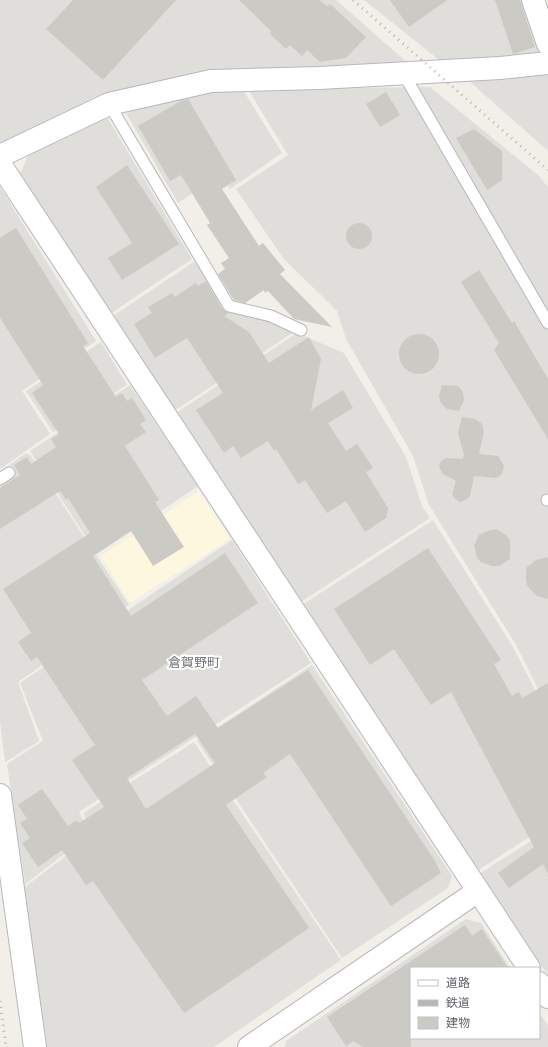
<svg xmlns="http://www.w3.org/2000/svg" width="548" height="1047" font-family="Signika,'Noto Sans JP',sans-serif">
<rect width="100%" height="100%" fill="#f1efe8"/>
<!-- commercial -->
<path fill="#fef7e0" d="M199,491L230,539L130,603L101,556Z"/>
<!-- industrial -->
<g fill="#e0deda">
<path d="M0,0H336L410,65L176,79L94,97L70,112L1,144L0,142Z"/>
<path d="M364,0H524L544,56L444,64Z"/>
<path d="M548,75V151L468,80Z"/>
<path d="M430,87L538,175L548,187V709L516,645L429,505L413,456L346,339L337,311L283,258L236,189L288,155L248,89Z"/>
<path d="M243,90L282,153L230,189L222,173L178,203L126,113L180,94Z"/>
<path d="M107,117L192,259L110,314L20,174L29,154Z"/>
<path d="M0,187L96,341L22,391L50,434L0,469Z"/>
<path d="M195,261L227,310L270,320L294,332L174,411L113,316Z"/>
<path d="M297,333L344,353L406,457L422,506L430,518L301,602L176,413Z"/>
<path d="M101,342L127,385L53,432L26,391Z"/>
<path d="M130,385L198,486L97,554L30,451Z"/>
<path d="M26,453L30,455L129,605L18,682L39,741L5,762L0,722V472Z"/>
<path d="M433,520L513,647L548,715V825L477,871L302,605Z"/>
<path d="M232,540L311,663L79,812L91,834L25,884L7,764L43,741L20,683Z"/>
<path d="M312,665L452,876L448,888L342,958L197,741Z"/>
<path d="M194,742L341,960L214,1047H47L22,889L94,835L83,813Z"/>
<path d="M548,830V971L546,972L479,874Z"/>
<path d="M466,919L481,923L510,968H411V1038H539V1012L548,1026V1047H285L286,1041Z"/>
</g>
<!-- building -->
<g fill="#cccac5" fill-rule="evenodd">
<path d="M73,0H176L103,80L46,29Z"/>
<path d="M239,0H319L327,6L330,4L366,37L346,58L320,62L307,50L302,56L290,45L286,49L270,34L271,31Z"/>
<path d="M390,0H447L409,27Z"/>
<path d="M495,0H520L535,47L513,54Z"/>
<path d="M386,92L400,115L380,127L366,104Z"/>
<path d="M188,99L236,180L222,189L259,246L263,243L285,270L280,274L332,327L294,319L268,291L265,293L264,290L245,303L234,300L218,274L225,269L221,263L229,258L207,225L210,223L181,175L170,181L138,126L181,101Z"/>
<path d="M474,129L502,151V180L487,190L456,138Z"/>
<path d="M127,165L179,244L122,280L108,258L132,243L96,187Z"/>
<circle cx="359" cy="236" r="13"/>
<path d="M16,228L88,343L83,346L116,397L122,393L127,401L132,398L146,420L140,424L146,432L125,446L159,500L155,502L184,547L153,566L131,531L93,556L131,616L225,553L258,603L142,680L167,716L196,696L218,728L308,670L435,861L441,873L391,906L290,754L263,773L267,777L226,805L309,928L184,1013L93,881L86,885L62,850L38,867L22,843L30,838L20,823L27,819L18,805L42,789L68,826L77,820L79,823L104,807L72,760L95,745L37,657L31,661L18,642L31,633L3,589L90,533L68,498L66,500L60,491L0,529V488L20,475L14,465L27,457L31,464L56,447L51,439L59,434L32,393L43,385L0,318V238ZM195,734L215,763L146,809L127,778Z"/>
<path d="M479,270L512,323L514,321L548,379V439L494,350L499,343L461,282Z"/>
<path d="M206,281L223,310L229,313L224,316L249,332L269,363L309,337L321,359L311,410L343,390L353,408L328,423L346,451L357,444L373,468L366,472L388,508L386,518L365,532L346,501L327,513L305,480L298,484L276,449L274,451L268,441L241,458L233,446L224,453L196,410L223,393L187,338L155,358L134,324L152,313L148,307L172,293L175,297L196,283L198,286Z"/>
<circle cx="419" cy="354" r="20"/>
<path d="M442,385L458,386L463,392L464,400L459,411L447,409L441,403L439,396Z"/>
<path d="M462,417L475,419L482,424L484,432L479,454L498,456L504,466L502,474L496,478L474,476L470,496L466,500L460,502L455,499L452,494L456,481L443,474L439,467L441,461L446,458L463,459L464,455L458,433Z"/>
<path d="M496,529L506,535L510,540V559L499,566H492L481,562L477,558L474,546L479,535L490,530Z"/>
<path d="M428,548L501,660L494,664L512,696L519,692L522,698L548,683V874L543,864L509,888L498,873L534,847L451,692L431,705L394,649L370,665L334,609Z"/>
<path d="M548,557V599L537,596L528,587L526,581V568L536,560Z"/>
<path d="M465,925L472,936L482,929L508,968H411V1047H363L353,1041L346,1046L327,1017Z"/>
</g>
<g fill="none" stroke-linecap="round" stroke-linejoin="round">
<defs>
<g id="service">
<path d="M403,73L548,323"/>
<path d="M109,104L229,306L271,316L301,330"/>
<path d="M0,479L9,473"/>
<path d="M547,500H548"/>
</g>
<g id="minor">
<path d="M533,0L548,44"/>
<path d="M0,164L529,968"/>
<path d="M539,983L548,997"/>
</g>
<g id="tertiary">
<path d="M0,156L109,104L211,81L319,78L500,68L548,63"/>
<path d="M0,795L35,1047"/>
<path d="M249,1047L478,891"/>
</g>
</defs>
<!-- service casing -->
<use href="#service" stroke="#b5b8bc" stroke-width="13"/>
<!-- minor casing -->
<use href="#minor" stroke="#b5b8bc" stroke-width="24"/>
<!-- tertiary casing -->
<use href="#tertiary" stroke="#b5b8bc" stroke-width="24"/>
<!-- service -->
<use href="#service" stroke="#fff" stroke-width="11"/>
<!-- minor -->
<use href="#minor" stroke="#fff" stroke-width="22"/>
<!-- tertiary -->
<use href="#tertiary" stroke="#fff" stroke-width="22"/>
<!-- rail -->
<g stroke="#b6b7b8" stroke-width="3" stroke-dasharray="1 5" stroke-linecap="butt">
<path d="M353,0L548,170"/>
<path d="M0,1001L6,1047"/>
</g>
</g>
<g text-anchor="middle" stroke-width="4" stroke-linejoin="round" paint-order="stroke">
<!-- quarter labels -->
<g font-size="13" fill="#70757a" stroke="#fff">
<text x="194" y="667">倉賀野町</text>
</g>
</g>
<!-- legend -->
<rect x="410" y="967" width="130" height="72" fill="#ffffff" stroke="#bfc1c3"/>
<rect x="418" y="980" width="20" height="6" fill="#ffffff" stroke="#bfc1c3"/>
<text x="446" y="987" font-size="12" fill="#5f6368">道路</text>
<rect x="418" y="1000" width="20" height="6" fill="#b6b7b8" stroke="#bfc1c3"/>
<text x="446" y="1007" font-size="12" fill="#5f6368">鉄道</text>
<rect x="418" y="1017" width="20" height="12" fill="#cccac5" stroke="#bfc1c3"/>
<text x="446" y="1027" font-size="12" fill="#5f6368">建物</text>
</svg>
